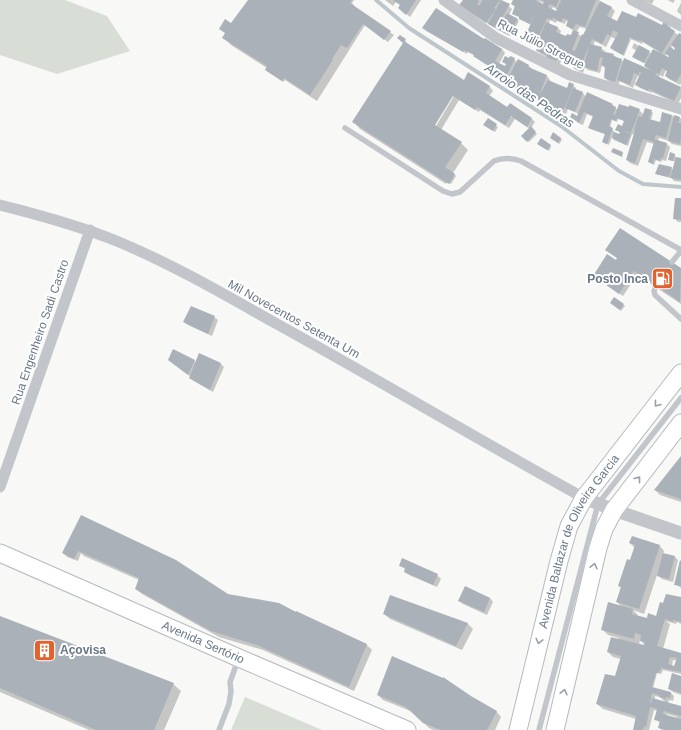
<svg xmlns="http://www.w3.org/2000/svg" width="681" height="730" font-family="Arial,sans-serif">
<rect width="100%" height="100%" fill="#f8f9f6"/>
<!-- green -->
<g fill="#d8ded5">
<path d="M0,0H65L107,16L130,51L57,74L0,55Z"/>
<path d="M245,697L322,730H231Z"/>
</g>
<!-- shadow -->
<g fill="#0003" fill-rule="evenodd">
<path d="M249,0H354L352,3L356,8L394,35L388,42L365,25L317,101L285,80L283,82L267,71V68L231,45L224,38L231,24Z"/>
<path d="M385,0H421L410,17L403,11L401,5L396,2L393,6Z"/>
<path d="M464,0H502L512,9L509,15L519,21L510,36L493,27L464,8Z"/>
<path d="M514,0H536L543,5L544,3L536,0H600L599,2L611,7L615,11L611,19L618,23L636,19L662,26L668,24L671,28V29L679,36L681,35V83L680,85L669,79L666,76L668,72L666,70L663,77L660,75L659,77L681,88V98L678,104L652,92V93L640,88L635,83L633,88L620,81L618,85L608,81L605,78V68L602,65L600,73L588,70L585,67L583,73L578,71L574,68L575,66L572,65L569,61L562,58L560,64L550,61L547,57L541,54L537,50L540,45L529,40L526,37L531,25L520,19L516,8L512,4ZM553,7L558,10L557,13L551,10ZM550,20L556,23L557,21L565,24L566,21H568L567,26L574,31L572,37H567L560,34L561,31L558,28L549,24ZM580,27L587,29L584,36L582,37L576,32ZM623,36H629L632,40ZM611,37L616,39L613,50L624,56L631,39L642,44L643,42L659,52L658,53L652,54L634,43L632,48L637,51L635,58L646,64L645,66L651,72L645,69L642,66L625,59L624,62L613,55L604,53L605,51L601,48L593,46L595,41L606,47ZM672,45L676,48L675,51L671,48ZM667,54L670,56L667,58L665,57ZM638,76H640L637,83L635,82Z"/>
<path d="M643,0H654L652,4Z"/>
<path d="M668,0H675L673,3Z"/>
<path d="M681,3V15L677,11Z"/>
<path d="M423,27L478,36L502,49L505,53L499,64L506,68L514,59L517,62L528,65L532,69L547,76L550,80L549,82L567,89L573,85L576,88V90L583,93L586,97L612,105L618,110H639L644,115L651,111L653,113L651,120L660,123L672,115L674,118H680L681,119V146L672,144L669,141L659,138L658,141L667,144L670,147L666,161L662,160L661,162L656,160L654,165L649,162L654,144L647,142L638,166L630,163L627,160L635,135L632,134L628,146L614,140L612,137L609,145L604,143L603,142L605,134L591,129L594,117L587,114L583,125L580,124L571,117H578L579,114L568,109L566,114L554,109L511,85L508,81L502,78L501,79L492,74L491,72L493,69L475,57H478L468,51L467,54L426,31ZM618,119L625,121L622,127L616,130L621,133L620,135L614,132V131L610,128L612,120L617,122Z"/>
<path d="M400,40H405L406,41L405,43L464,81L469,74L490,87L493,91L489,96L508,108L510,104L532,119L535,122L531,128L537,134L529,142L522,136L530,129L515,119L509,128L480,110L479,112L459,100L441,130L461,143L468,150L453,173L456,176L451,184L447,182L446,184L360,129L353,121L404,43ZM453,95L454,96L436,126H434ZM515,112L512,117L508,115Z"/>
<path d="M488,120L498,127L495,132L486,126Z"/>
<path d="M551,138H561L562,140L559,144Z"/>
<path d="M539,145H550L551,147L549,151Z"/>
<path d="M671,154L675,155L676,158L681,159V182L674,181L671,177L670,178L656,174L671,167L673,170L675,162L669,159Z"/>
<path d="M681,199V222H678L674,218Z"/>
<path d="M620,229L681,269V304L637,275L623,296L594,276L618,259L607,250Z"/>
<path d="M612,304L624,305L625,306L621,311Z"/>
<path d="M214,317L218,320L212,336L188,325L184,322Z"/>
<path d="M199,354L221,364L224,367L213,392L194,381L190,378L191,377L169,360L194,361L196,363Z"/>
<path d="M681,457V502L660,495L655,490Z"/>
<path d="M82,516L227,595L297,612L367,645L372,650L354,691L263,650L219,637L142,594L136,589L139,580L84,556L81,553L78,561L67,557L63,553Z"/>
<path d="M630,543L659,545L664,551L663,554L675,557L678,560L673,582L662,579L657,575L644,614L633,610L638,615L637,616L648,619L657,617L664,604L681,598V624L677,622L676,624L666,621L670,624L663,649L681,654V674L663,670L661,674L657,673L653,688L671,693L674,696L673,701L669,700L668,703L681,707V730H662L659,728L660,723L655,719L658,711L654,710L649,730H634L636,719L603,709L597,704L619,679L621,659L613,657L608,652L619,638L608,635L602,629L622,607L617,602L621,588L619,586L635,548ZM640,640L645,645V646L639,645ZM673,660L677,661L675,667L672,666ZM655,696L660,697L665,702L655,699ZM667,714L677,717L676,719L666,716Z"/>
<path d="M681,562V588L675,584Z"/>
<path d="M401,567L437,575L441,579L437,587L409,575L405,572L406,569Z"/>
<path d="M465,587L490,598L493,602L487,615L463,604L460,601Z"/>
<path d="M391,596L468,624L473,629L462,650L390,619L384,614Z"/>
<path d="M0,617L173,684L181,691L164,730H89L0,692Z"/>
<path d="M681,677V695L673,692L669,689Z"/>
<path d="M378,695L470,697L496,711L501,717L495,730H434L429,728L413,712L383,700Z"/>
</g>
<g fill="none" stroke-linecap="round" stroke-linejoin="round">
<!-- stream -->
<path stroke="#bcc6cb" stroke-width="4" d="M376,0L409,28L561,126L619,171L643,184L681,187"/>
</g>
<!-- building -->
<g fill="#aab1b8" fill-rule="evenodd">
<path d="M248,0H352L350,3L391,31L384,40L363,24L347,48L341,45L332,59L333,60L310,95L284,78L282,81L265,70L267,66L222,38L225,33L219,29L225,19L231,23Z"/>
<path d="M393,0H416L406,15L398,8L400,5Z"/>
<path d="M463,0H477L479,1L477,4L479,6L483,0H500L494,8L496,9L486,23L459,5Z"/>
<path d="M501,0L510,4L496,28L488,24Z"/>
<path d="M513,0H536L543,4L544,1L541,0H559L556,7L550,4L548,7L556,11L561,0H596L585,27L576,24L573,29L566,26L568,20L563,18L561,22L553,18L552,20L547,18L536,42L525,37L535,14L530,24L519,19V17L512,14L515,6L511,4Z"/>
<path d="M600,1L612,7L607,16L617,21L622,11L636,17L638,13L662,25L664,21L668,24L667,26L675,31L662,53L640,40L639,41L630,38L623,55L610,48L618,33L613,30L611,36L607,34L602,44L592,39L579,70L573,68L574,64L568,62L569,59L559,55L556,61L546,57L547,55L536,51L540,42L538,41L546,22L558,27L556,32L566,36L567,34L571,35L573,30L579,32L572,50L575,51L582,34L583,35Z"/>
<path d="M436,8L484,39L485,38L502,49L495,61L505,66L506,64L502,62L505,56L509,58L510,56L515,58L505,80L500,77V78L489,72L492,68L473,56L474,55L464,50L463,52L422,28Z"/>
<path d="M507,13L518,19L508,35L499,30Z"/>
<path d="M679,33L681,34V74L676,82L665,76L667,71L662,68L659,74L657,73L655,75L681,87L674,101L649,89L648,91L635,85L641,72H639V75L634,73L630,85L617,80L624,58L657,73L644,66L653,49L668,57L669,56L665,53L670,46L674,50L675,48L671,45Z"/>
<path d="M400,35L406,39L404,41L464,80L468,72L490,86L486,93L507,107L510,103L532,118L527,127L511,116L505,125L477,107L475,110L453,96L435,125L462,142L445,167L455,174L449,184L352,122L403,43L397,38Z"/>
<path d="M590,44L602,47L601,51L614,54L613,56L622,59L615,82L604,78L605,67L601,65L603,58L600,57L597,71L583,67Z"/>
<path d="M639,45L650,51L644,63L632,57Z"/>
<path d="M518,59L529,65L528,67L547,75L539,96L548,80L567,88L569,82L574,84L563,111L549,106L506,82Z"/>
<path d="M573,88L583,92L575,112L565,108Z"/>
<path d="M587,92L613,104L612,105L616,107L613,115H615L619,104L629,107V105L640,109L631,133L622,130L631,134L626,145L612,138L614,132L619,134L620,132L615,130L618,124L622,126L624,121L617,118L616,121L611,119L609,126L613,128L607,144L602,142L605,134L588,128L593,116L584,112L579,123L570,117L572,113L577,116Z"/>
<path d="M645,108L652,110L649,119L660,122L662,112L672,115L666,138L656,135L654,139L667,143L663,158H661L660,161L654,159L653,164L648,162L654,142L643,139L635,163L626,160L635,130H634L637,120L639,116L642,117Z"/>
<path d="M674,115L680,117L678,123H681V139L680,144L668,141Z"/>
<path d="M488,118L497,124L493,131L483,125Z"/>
<path d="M531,126L536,132L527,142L521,136Z"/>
<path d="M553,132L561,138L558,143L550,138Z"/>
<path d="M541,138L551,145L547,150L537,144Z"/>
<path d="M613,148L623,152L622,157L611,152Z"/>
<path d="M670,152L675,154L673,161L668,160Z"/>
<path d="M676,157L681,158V180L670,178Z"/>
<path d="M659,164L672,167L669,177L655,174Z"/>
<path d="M675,198H681V220L673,219Z"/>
<path d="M620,228L681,268L680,302L634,271L619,294L593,276L607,254L616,260L617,258L605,250Z"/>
<path d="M614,297L624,304L620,310L610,303Z"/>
<path d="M191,306L215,316L208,334L183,322Z"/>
<path d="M173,349L195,360L188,375L168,360Z"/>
<path d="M199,353L221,363L210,390L189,378Z"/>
<path d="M681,456V499L654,490Z"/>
<path d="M81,515L176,560L228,594L279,603L296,612V611L367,644L349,687L257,645L211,631L135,589L139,578L78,551L74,559L62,553Z"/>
<path d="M632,536L660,545L639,609L616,602L621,587L618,586L627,559L630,560L635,545L629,543Z"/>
<path d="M663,553L675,556L669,579L657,576Z"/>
<path d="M402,558L438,574L433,585L404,572L405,568L399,566Z"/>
<path d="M680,560L681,561V586L674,585Z"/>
<path d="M465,586L490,598L484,612L458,601Z"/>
<path d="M666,594L681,597V622L673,620V622L665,619L657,646L681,653V672L661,668L659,673H656L652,687L671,692L670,698L666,697V699L659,697V695L652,693L650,702L651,703L652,698L681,706V716L664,711L663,714L681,719V730H666L658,728L660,721L654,720L657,709L650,707L646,727L644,726L643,730H633L636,716L596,704L605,674L615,676L621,656L607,652L611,637L644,645L645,642L640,641L641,635L635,633L634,639L601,630L608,602L633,609L632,614L647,618L648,613L656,616L660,602L663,603ZM670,657L678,658H677L674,666L668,664Z"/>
<path d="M390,595L468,623L456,646L383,614Z"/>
<path d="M0,616L174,683L154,730H96L0,688Z"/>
<path d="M392,656L443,678V677L471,696L497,711L487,730H441L423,723L406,707L377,695Z"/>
<path d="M672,673L681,676V693L668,689Z"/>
</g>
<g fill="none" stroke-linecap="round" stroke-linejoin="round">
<defs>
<g id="primary">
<path id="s1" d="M0,553L239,658L407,730"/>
<path id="s2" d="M518,730L559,561L569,526L584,498L681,373"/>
<path d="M555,730L598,548L604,529L614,510L681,423"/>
</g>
</defs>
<!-- primary casing -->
<use href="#primary" stroke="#b5b9be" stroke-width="19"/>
<!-- service -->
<g stroke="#c2c5ca" stroke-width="5.5">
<path d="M345,128L443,191L452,194L460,192L494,161C503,157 512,158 521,161L681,250"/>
<path d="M672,262L681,251"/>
<path d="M656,286L654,291L655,295L681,319"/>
<path d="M219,730L229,704L231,691L230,682L238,660"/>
<path d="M539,730L598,504L681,398"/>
</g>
<!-- minor -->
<g stroke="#c2c5ca" stroke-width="11">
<path d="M444,0L496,38L570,75L681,109"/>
<path d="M632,0L681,26"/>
<path d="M0,205C40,215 81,226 119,242C174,265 225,295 277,324C380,381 481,441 584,498"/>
<path d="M0,487L90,230"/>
</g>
<!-- tertiary -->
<path stroke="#c2c5ca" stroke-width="13" d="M584,498L614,510L681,533"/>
<!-- primary -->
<use href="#primary" stroke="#fff" stroke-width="17"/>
</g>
<!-- one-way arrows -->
<defs><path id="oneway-chevron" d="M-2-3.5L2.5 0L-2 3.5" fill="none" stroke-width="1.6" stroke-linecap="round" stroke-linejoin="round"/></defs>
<g stroke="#95a0ab">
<use href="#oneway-chevron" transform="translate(657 404) rotate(128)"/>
<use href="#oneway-chevron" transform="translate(638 479) rotate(-52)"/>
<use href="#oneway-chevron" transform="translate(594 566) rotate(-77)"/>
<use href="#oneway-chevron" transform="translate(539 641) rotate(104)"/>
<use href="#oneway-chevron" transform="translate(564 692) rotate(-77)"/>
</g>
<!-- icons -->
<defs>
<symbol id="fuel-square" viewBox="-11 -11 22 22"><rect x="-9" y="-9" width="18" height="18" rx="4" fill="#e1622e" stroke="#fff"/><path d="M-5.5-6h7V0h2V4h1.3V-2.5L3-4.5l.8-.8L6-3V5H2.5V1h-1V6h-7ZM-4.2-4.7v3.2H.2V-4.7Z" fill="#fff"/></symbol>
<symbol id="building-square" viewBox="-11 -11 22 22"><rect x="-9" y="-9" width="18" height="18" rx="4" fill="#e1622e" stroke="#fff"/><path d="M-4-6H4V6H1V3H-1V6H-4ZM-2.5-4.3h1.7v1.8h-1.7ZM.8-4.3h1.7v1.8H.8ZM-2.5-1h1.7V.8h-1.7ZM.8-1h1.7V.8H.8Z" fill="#fff"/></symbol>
</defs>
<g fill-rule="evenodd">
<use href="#fuel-square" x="650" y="266" width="25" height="25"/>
<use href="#building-square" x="32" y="638" width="25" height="25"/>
</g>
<g text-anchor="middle" stroke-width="4" stroke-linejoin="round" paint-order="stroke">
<!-- street labels -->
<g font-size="12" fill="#687787" stroke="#fff">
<text transform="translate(541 44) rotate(27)" y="4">Rua Júlio Stregue</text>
<text transform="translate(294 319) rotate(29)" y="4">Mil Novecentos Setenta Um</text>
<text transform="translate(40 332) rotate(-71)" y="4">Rua Engenheiro Sadi Castro</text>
<text dy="4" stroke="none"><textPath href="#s2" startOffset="200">Avenida Baltazar de Oliveira Garcia</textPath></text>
<text dy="4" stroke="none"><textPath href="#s1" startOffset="222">Avenida Sertório</textPath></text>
</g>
<!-- poi labels -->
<g font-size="12" font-weight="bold" fill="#687787" stroke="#fff" text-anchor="end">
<text x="648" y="283">Posto Inca</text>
<text x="60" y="654" text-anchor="start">Açovisa</text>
</g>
<!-- water labels -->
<g font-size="13" font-style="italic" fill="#647882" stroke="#fff">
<text transform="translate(530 95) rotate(34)" y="5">Arroio das Pedras</text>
</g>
</g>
</svg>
